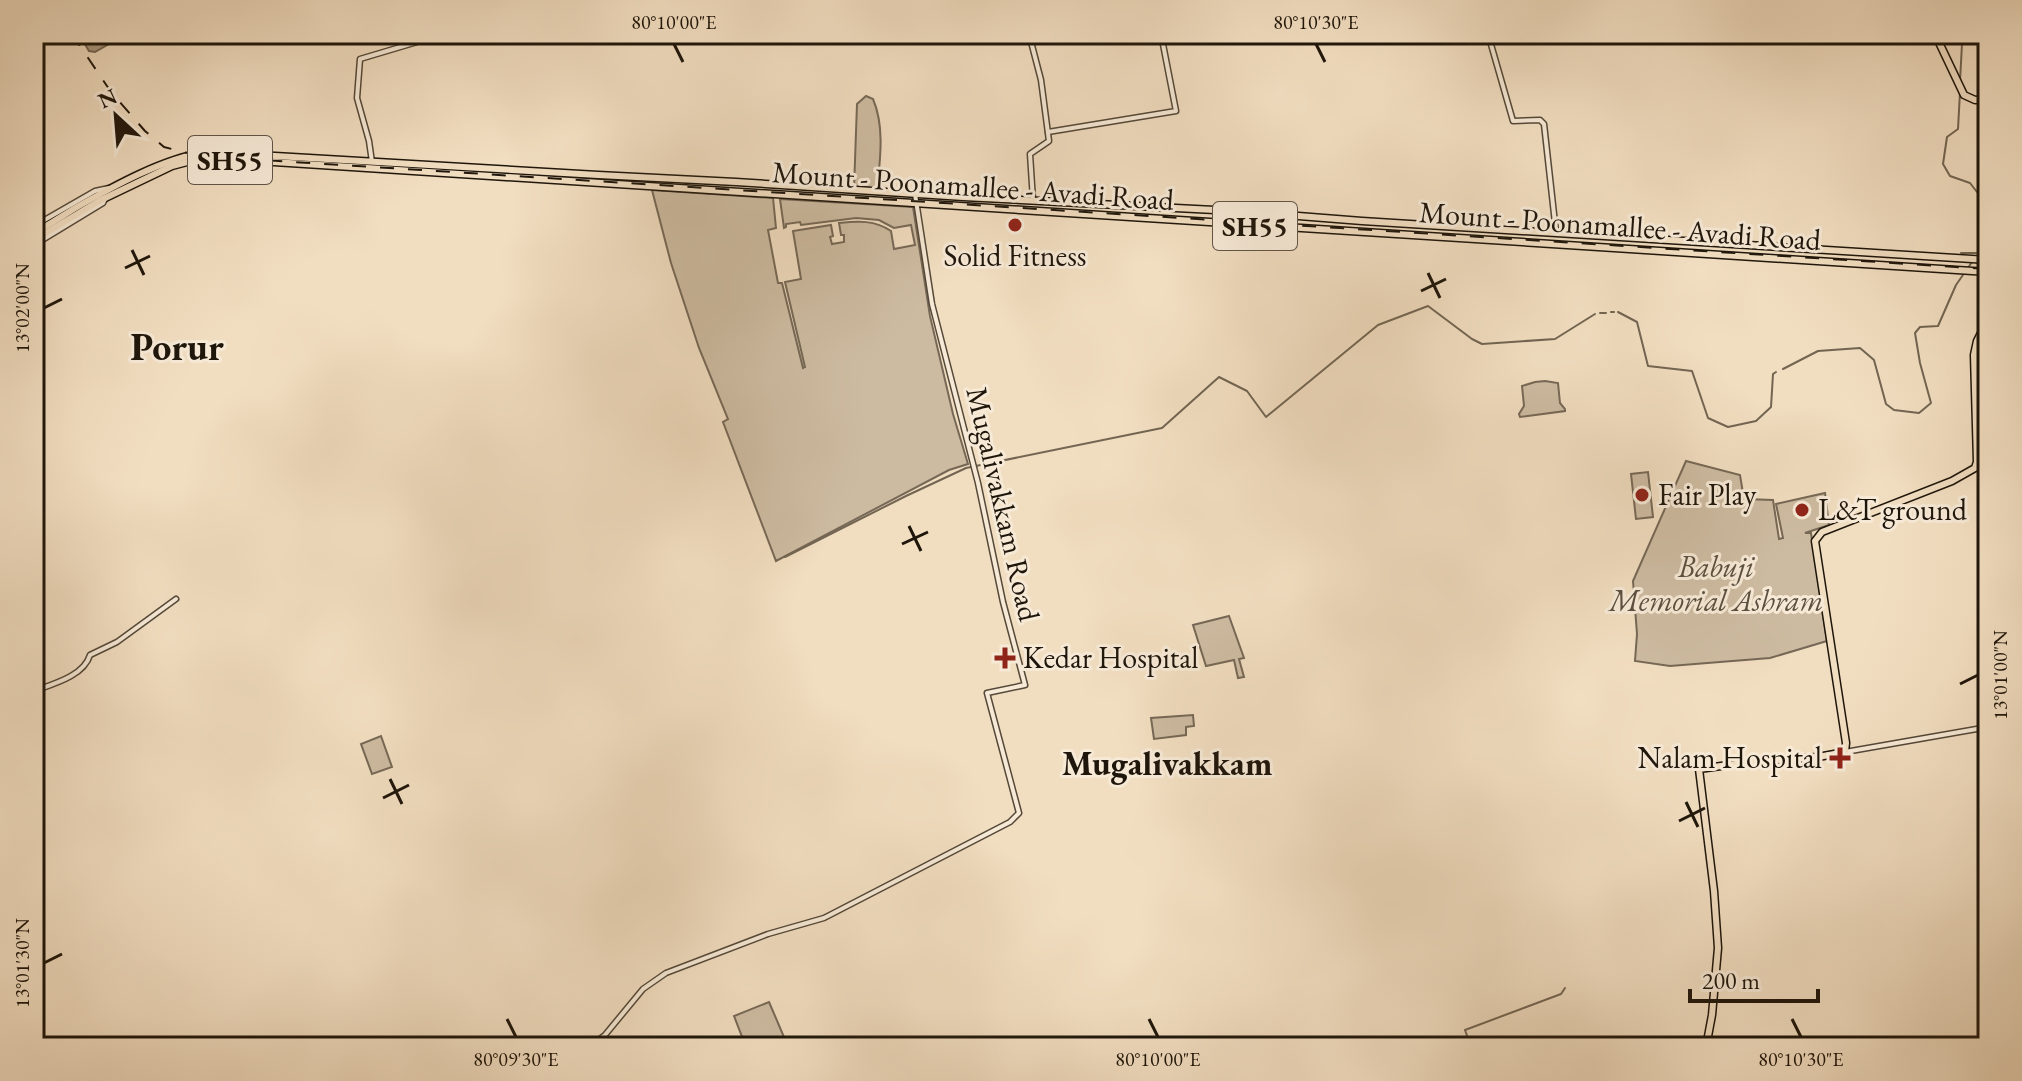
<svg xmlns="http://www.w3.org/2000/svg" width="2022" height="1081" font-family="'EB Garamond',serif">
<rect width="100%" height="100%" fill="#f1ddc0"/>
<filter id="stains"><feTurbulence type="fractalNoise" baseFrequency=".0025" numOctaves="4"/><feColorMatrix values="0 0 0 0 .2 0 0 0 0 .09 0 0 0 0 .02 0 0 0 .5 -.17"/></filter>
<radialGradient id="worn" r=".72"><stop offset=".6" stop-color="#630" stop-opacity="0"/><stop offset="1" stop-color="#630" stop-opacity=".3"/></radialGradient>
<!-- green -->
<g fill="#cdbba1" stroke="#766856" stroke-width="2">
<path d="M866,96L873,99C885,127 880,161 877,190L854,189L857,104Z"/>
<path d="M652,190L773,198L776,228L768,230L778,283H782L803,368L805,367L785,282L801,279L793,231L831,225L833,236L830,237L832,244L844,242V235H841L839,223C858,221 875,220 891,231L894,249L915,245L911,225L894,228L879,220L856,218L801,225L800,222L786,224V227L784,228L780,199L913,207L930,316L953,414L968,464L949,470L776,561L723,422L728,419L699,348L671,263Z"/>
<path d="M1545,381L1558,383L1560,403L1565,409V411L1520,417L1519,414L1524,406L1522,386L1535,382Z"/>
<path d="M1686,461L1740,475L1744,499L1773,500L1779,539L1783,538L1776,504L1825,493L1829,525L1805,533H1811L1827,641L1770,658L1670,666L1635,661L1637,634L1633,581Z"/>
<path d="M1648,472L1653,517L1636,519L1631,474Z"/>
<path d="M1229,616L1244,658L1239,659L1244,677L1238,678L1234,660L1206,666L1193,625Z"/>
<path d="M1193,715L1194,726L1186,727V735L1154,739L1151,718Z"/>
<path d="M381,736L392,767L372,774L361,744Z"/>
<path d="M769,1002L784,1037L762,1047H746L734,1016Z"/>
</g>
<!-- water -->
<path fill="#aa9982" stroke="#726552" stroke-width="2" d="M79,34H122L121,37L95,52L89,51Z"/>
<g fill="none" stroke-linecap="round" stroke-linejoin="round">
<!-- stream -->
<g stroke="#726552" stroke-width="2">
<path d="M1960,81L1962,44L1967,39L1988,35"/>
<path d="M1960,92L1958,129L1947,137L1943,164L1950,176L1970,183L1988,206"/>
<path d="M1961,253H1976"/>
<path d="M1976,257L1988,246"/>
<path d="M1611,312H1614"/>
<path d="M1618,312L1637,322L1648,366L1692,371L1708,418L1728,427L1756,421L1771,407L1773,374L1776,372"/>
<path d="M1600,313H1606"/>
<path d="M1783,369L1818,351L1860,348L1874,360L1886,404L1894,410L1919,413L1931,403L1920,363L1915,333L1920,327L1938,326L1956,285L1972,262"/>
<path d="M785,557L906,496L966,468L1162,428L1219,377L1247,391L1266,417L1378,325L1428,306L1472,339L1482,344L1555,339L1595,314"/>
<path d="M1471,1047L1465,1030L1561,994L1565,988"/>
</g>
<defs>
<g id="minor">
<path d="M1029,34L1041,80L1049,141L1030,154L1033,200"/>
<path d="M1488,34L1513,121L1540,120L1544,124L1556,232"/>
<path d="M1048,132L1176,111L1161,34"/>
<path d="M372,162L369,141L357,98L360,59L444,34"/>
<path d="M34,226L95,191L109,188"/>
<path d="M34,245L103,203L105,199"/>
<path d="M34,691C53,684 84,676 90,655L117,642L176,599"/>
<path d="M1845,752L1988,727"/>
<path d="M589,1047L605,1035L643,989L666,973L768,934L824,918L1010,822L1019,813L987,693L1025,685L1003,602L978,483L932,304L915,194"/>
</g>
<g id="major">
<path d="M1935,34L1964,95L1975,100L1988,99"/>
<path d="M34,233C49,225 62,216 77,207C114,186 164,158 207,152L598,175L736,182L963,197L1234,211L1362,221L1988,260"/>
<path d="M34,240L99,201L172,166L191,161L227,159L1988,272"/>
<path d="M1706,1047L1712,1015L1718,948L1714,891L1699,769L1750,762L1818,757L1845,752L1846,743L1815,541L1822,532L1952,481L1975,468L1977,462L1974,355L1977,341L1988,319"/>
</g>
</defs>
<!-- minor casing -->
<use href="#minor" stroke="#544838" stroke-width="7"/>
<!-- major casing -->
<use href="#major" stroke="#1f160b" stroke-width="9"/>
<!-- minor -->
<use href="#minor" stroke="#f6e9d6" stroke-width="4"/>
<!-- major -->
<use href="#major" stroke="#f1ddc0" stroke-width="6"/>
<!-- rail -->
<path stroke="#1f160b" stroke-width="2" stroke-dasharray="14 14" stroke-linecap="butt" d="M72,34L111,92L145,131L164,147L199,156L1988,269"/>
</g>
<!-- ticks -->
<path fill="none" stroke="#1f160b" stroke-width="3" d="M674,44L683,62M1316,44L1325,62M132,250L144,275M125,268L150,256M1428,273L1440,298M1421,291L1446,279M44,308L62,299M909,526L921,551M902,544L928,532M1960,684L1978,675M390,779L402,804M383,798L409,785M1686,802L1698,827M1679,821L1705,808M44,963L62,954M507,1019L516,1037M1149,1019L1158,1037M1792,1019L1801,1037"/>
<!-- markers -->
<g fill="#8f2418" stroke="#f6e9d6" stroke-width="3">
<circle cx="1015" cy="225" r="8"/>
<circle cx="1642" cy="495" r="8"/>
<circle cx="1802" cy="510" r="8"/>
<path d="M1001 646h8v8h8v8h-8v8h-8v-8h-8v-8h8z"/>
<path d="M1836 746h8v8h8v8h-8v8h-8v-8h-8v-8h8z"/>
</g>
<g text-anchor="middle" stroke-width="6" stroke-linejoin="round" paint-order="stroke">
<!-- shield labels -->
<g fill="#f6e9d6" stroke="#605548" stroke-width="2">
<rect x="188" y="136" width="84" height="48" rx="6"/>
<rect x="1213" y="202" width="84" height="48" rx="6"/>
</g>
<g font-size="28" font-weight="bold" fill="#1f160b">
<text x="230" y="170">SH55</text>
<text x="1255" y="236">SH55</text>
</g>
<!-- street labels -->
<g font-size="30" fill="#1f160b" stroke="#f6e9d6">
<text transform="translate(973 186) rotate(4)" y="10">Mount - Poonamallee - Avadi Road</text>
<text transform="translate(1620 226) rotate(4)" y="10">Mount - Poonamallee - Avadi Road</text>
<text transform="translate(1003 504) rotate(77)" y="10">Mugalivakkam Road</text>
</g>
<!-- poi labels -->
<g font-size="30" fill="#1f160b" stroke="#f6e9d6" text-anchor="start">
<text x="1015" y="266" text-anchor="middle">Solid Fitness</text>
<text x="1658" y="505">Fair Play</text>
<text x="1818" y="520">L&amp;T ground</text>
<text x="1023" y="668">Kedar Hospital</text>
<text x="1822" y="768" text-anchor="end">Nalam Hospital</text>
</g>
<!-- park labels -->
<g font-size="30" font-style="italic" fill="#5c5040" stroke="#f6e9d6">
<text x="1716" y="577">Babuji<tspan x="1716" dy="34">Memorial Ashram</tspan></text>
</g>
<!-- quarter labels -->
<g font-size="34" font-weight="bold" fill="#1f160b" stroke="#f6e9d6">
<text x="1167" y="775">Mugalivakkam</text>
</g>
<!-- district labels -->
<g font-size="38" font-weight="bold" fill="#1f160b" stroke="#f6e9d6">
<text x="177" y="360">Porur</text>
</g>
</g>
<!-- margin -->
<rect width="2022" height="1081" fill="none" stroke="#f1ddc0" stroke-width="88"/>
<!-- north arrow -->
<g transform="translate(116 116) rotate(334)" stroke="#f6e9d6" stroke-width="6" paint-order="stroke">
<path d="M0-6L14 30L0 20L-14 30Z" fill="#1f160b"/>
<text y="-12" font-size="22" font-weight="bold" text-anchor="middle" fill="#1f160b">N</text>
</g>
<!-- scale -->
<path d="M1690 989v12h128v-12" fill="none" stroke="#1f160b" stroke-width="4"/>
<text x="1702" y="989" font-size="24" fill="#1f160b" stroke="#f6e9d6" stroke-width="6" paint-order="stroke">200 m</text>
<rect x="44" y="44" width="1934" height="993" fill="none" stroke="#1f160b" stroke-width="3"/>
<g font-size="20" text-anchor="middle" fill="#1f160b">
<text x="674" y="29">80°10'00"E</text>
<text x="1316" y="29">80°10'30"E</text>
<text transform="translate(22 308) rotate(-90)" y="7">13°02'00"N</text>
<text transform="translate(2000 675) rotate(-90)" y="7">13°01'00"N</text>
<text transform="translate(22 963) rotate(-90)" y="7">13°01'30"N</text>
<text x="516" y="1066">80°09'30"E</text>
<text x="1158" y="1066">80°10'00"E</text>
<text x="1801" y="1066">80°10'30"E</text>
</g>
<rect width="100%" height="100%" filter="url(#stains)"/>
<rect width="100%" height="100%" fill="url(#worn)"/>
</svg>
